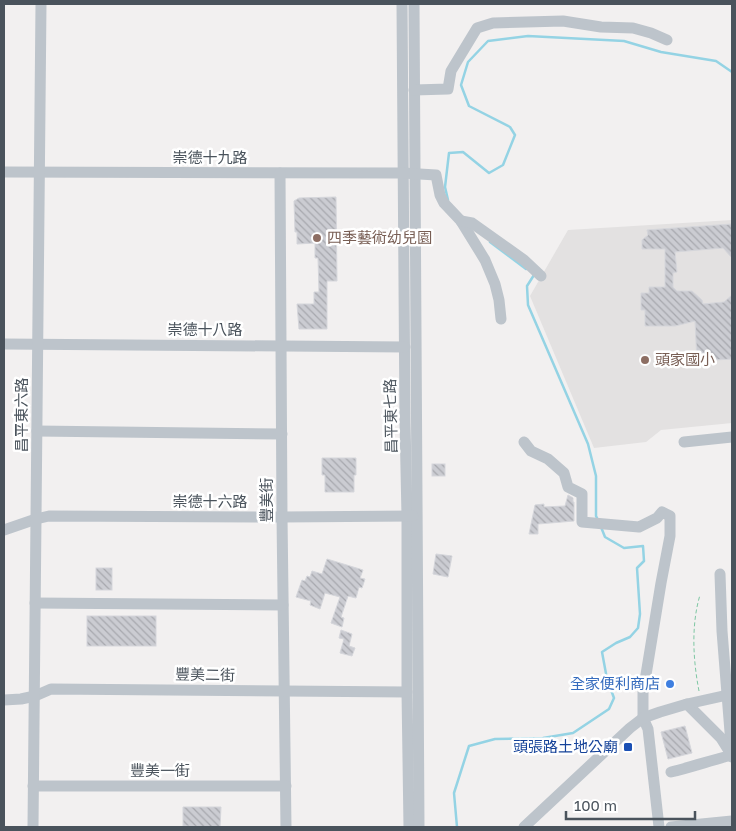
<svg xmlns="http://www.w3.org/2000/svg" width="736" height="831" font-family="'Golos Text','Noto Sans TC',sans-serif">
<defs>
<pattern id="building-back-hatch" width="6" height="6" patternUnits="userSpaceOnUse" patternTransform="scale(1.25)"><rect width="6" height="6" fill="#cbccd2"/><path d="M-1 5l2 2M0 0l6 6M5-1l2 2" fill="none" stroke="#a7a8ae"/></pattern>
</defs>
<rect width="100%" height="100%" fill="#f2f0f0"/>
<!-- education -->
<path fill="#e3e1e1" d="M732,220V423L661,430L646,442L594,448L530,296L568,230Z"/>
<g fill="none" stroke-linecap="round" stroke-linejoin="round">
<!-- stream -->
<g stroke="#94d3e4" stroke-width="2.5">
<path d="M448,200L445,187L449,153L463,152L489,173L503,165L515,135L510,127L469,106L461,85L468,62L488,41L528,36L624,41L661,52L716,61L732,72"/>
<path d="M490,242L526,269"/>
<path d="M534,275L527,286L528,305L588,444L596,476V516L598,520"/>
<path d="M457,827L454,793L469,746L495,739L543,738L573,733L609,709L614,698L607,679L602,652L616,643L630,637L638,628L640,614L637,568L644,561L643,546L624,548L605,537L601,527"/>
</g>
</g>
<!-- building -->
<g fill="url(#building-back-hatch)" stroke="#d5d6db">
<path d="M336,197L337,281H327V329H299L297,304H314V292H319L318,258H315V243L297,244V232H295L294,201L299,198Z"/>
<path d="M732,224V258L723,248L675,252L677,272L673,273V287L677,291H692L702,300L703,304L724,302L732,295V359L697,361L695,321L675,326H645V310H641V293H649V287H665V249H642V240L648,235L647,230Z"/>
<path d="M322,458H356V475H354V492H325V475H322Z"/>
<rect x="432" y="464" width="13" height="12"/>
<path d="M568,495L573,498V502H574V521L538,524V534H529L535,505L544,504V507L565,506Z"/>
<path d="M436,554L452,556L448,577L433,574Z"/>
<path d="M327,559L363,570L360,578L365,579L362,588L359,587L356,598L348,596L341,617L344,618L342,627L331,623L340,597L325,593L320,609L310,605L311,601L296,597L302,580L305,581L307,576L310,577L312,571L322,574Z"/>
<rect x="96" y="568" width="16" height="22"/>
<rect x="87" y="616" width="69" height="30"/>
<path d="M341,630L352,634L349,646L355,648L352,656L340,653L344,639L339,638Z"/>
<path d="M685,726L692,753L668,759L661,732Z"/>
<path d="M183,807H221L220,827L183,826Z"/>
</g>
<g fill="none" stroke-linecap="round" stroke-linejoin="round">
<!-- path -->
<path stroke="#7ec7a3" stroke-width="1" stroke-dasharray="4 2.5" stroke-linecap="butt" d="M699,691C693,660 691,625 700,595"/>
<!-- minor -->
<g stroke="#bdc4cb" stroke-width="11">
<path d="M402,4L405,422L407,516V692L409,827"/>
<path d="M414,4L419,827"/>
<path d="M414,90L448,89L451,71L477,28L493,23L563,21L601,27L633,28L651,33L667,40"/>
<path d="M4,172L403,173L436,175L440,195L444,203L461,221L485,260L495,284L499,300L501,319"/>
<path d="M280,173L282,517L286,827"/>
<path d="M461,221L472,223L524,260L541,276"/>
<path d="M4,344L405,347"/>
<path d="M37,431L282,434"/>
<path d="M524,442L531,451L548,459L564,473L568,487L582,494V522L639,527L657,518L662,512L670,516V536L661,583L643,693V718L648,729L659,827"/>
<path d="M684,442L732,437"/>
<path d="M4,530L36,519L49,516L282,517L413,516"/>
<path d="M720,574L722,631L732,757"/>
<path d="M35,603L283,605"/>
<path d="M4,700L21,699L35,696L51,689L407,692"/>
<path d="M687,704L721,738L731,754"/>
<path d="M671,772C692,767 712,760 732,755"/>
<path d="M33,786H286"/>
<path d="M33,827L41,4"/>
<path d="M524,827L630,728L643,718L660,712L687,704L732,694"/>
<path d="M671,827L732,821"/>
</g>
</g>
<!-- markers -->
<g fill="#8d6e63" stroke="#fff" stroke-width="2">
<circle cx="317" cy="238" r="5"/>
<circle cx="645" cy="360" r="5"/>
</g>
<circle fill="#3f7fe0" stroke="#fff" stroke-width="2" cx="670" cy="684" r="5"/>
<rect fill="#1a4fb4" stroke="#fff" stroke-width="2" x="623" y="742" width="10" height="10" rx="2.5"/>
<g text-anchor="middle" stroke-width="5" stroke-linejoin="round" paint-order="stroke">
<!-- street labels -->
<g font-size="15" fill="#4a535c" stroke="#fff">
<text x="210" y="163">崇德十九路</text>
<text x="205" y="335">崇德十八路</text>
<text transform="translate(22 415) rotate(-90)" y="5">昌平東六路</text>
<text transform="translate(391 416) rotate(-91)" y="5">昌平東七路</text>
<text transform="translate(267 500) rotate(-90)" y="5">豐美街</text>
<text x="210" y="507">崇德十六路</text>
<text transform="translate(205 675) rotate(1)" y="5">豐美二街</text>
<text x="160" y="776">豐美一街</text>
</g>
<!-- education labels -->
<g font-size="15" fill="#785e54" stroke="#fff" text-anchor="start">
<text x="327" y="243">四季藝術幼兒園</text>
<text x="655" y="365">頭家國小</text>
</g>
<!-- shop labels -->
<g font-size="15" fill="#366cbe" stroke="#fff" text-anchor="end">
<text x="660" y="689">全家便利商店</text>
</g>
<!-- transit labels -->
<g font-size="15" fill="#164399" stroke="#fff" text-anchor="end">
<text x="618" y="752">頭張路土地公廟</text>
</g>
</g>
<!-- border -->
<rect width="736" height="831" fill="none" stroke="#4a535c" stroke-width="10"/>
<!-- scale -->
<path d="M566 811v8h129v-8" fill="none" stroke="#4a535c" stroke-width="2.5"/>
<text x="574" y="811" font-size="15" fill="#4a535c" stroke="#ffffff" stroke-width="4" paint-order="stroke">100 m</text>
</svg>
